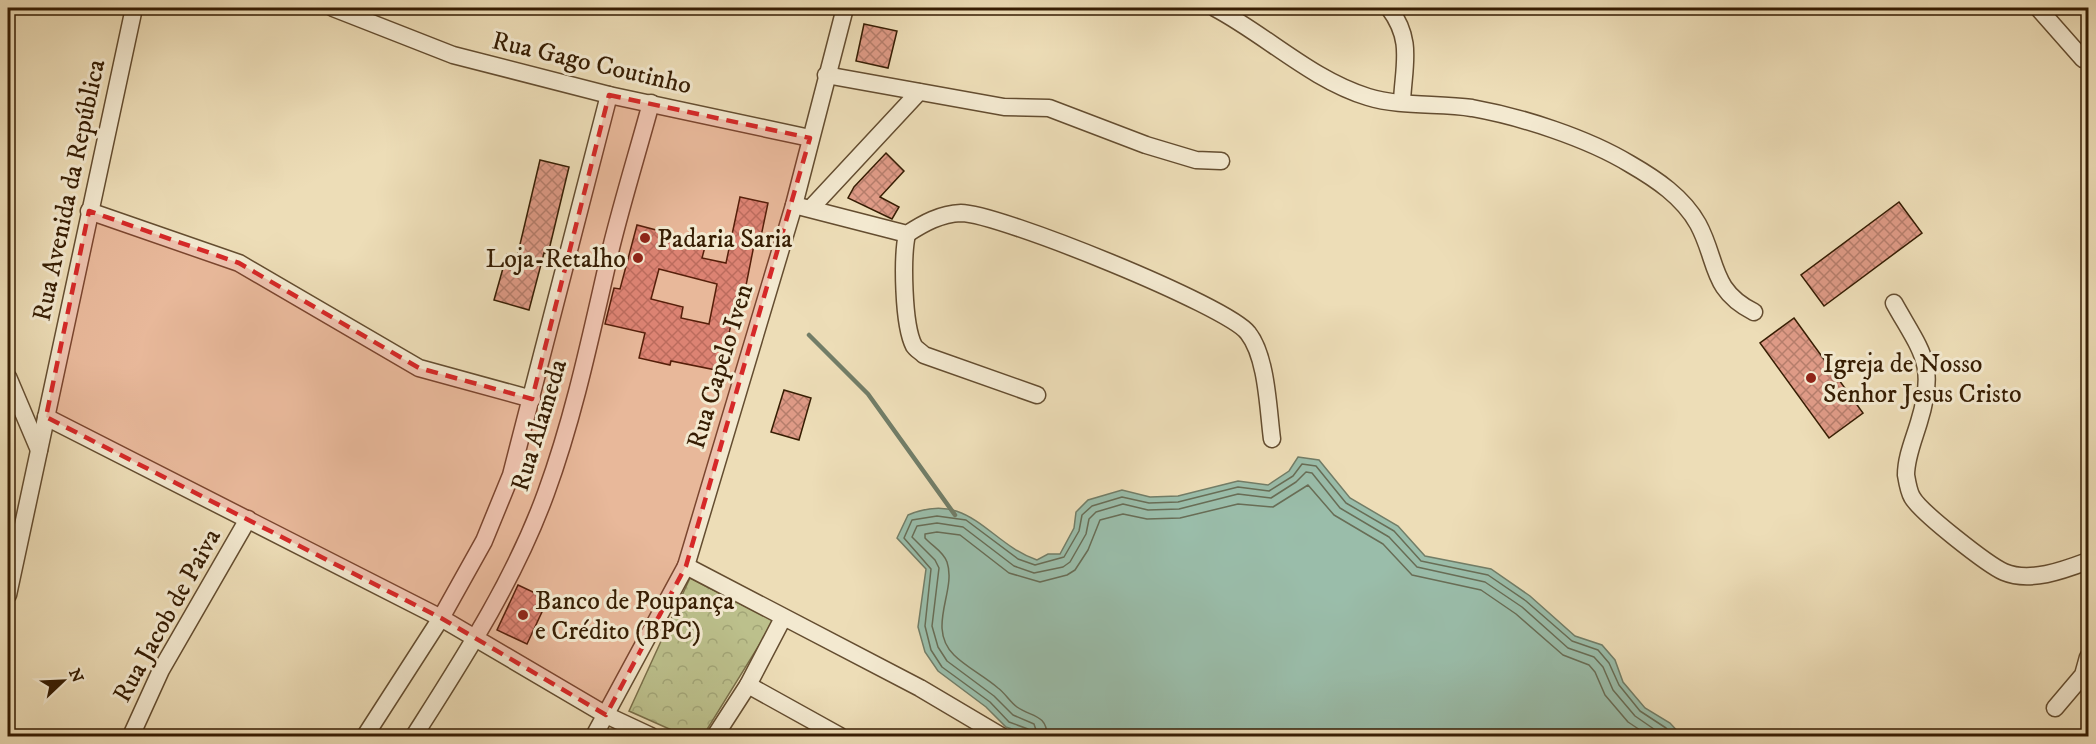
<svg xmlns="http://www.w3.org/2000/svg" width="2096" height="744" font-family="'IM FELL DW Pica',serif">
<defs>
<pattern id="park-crowns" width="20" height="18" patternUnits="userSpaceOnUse" patternTransform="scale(1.5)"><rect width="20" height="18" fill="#bcc08c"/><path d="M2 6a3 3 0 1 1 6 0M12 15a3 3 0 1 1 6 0" fill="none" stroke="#a2a577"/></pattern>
<pattern id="building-cross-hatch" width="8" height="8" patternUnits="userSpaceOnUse" patternTransform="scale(1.5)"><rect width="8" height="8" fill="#de9a86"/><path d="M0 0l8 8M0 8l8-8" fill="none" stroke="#b57d6b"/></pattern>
</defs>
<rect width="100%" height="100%" fill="#edddb7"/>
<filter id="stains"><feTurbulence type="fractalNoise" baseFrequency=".00333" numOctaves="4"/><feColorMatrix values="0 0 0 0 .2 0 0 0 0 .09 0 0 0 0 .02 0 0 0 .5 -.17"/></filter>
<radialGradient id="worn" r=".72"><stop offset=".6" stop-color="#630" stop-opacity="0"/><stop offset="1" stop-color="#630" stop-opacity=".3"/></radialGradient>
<!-- park -->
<path fill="url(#park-crowns)" stroke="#796e48" stroke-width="1.5" d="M690,578L774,621L703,736H685L629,711Z"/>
<!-- water -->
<path fill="#9abdaa" stroke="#727d67" stroke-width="1.5" d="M1298,457L1319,460L1350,498L1398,526L1425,556L1491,569L1530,596L1575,636L1602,645L1615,660L1623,682L1645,708L1670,723L1682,736H1032L1006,727L986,707L938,671L925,652L918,627L926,569L897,538L908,515C969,489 989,544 1037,560L1048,554H1060L1074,528L1076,512L1088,500L1122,490L1150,497L1178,496L1238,481L1268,485L1289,471Z"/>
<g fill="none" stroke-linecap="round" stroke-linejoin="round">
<!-- shore -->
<g stroke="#686d56" stroke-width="1.5">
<path d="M1031,736L1028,729L1009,722L990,702L942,667L931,650L925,626L931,569L904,538L912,520L937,516L966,520L1018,559L1035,565L1064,557L1079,531L1082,515L1092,506L1122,497L1149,503L1178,502L1238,487L1269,491L1293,476L1302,464L1316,466L1346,503L1394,531L1421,561L1488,575L1526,601L1572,641L1598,650L1609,663L1619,685L1640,711L1666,728L1674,736"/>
<path d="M1038,736L1034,724L1013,715L994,696L947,661L938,647L932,626L939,568L935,560L912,537L917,526L937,523L963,527L1014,566L1034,573L1063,567L1070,562L1086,534L1089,519L1096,512L1123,504L1148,510L1179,509L1238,494L1271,498L1296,482L1306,472L1312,473L1340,508L1389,537L1417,567L1485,582L1522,607L1568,648L1594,657L1603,667L1613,690L1635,716L1664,736"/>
<path d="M1047,736C1047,714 1031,717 1017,707C1010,702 1005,693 998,688C984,676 966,667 954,655C926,627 957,591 947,562C943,551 932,546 925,538V534L937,532L960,535L1009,573L1040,582L1067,575L1075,570L1088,550L1100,520L1123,514L1147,519L1180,518L1238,504L1273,507L1308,485L1334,515L1383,544L1412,575L1481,590L1516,614L1563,655L1589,665L1595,672L1605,695L1628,722L1649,736"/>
</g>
<!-- stream -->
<path stroke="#727d67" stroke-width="4.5" d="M809,335L868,394L955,515"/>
</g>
<!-- building -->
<g fill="url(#building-cross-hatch)" stroke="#361d03" stroke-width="1.5" fill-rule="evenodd">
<path d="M864,24L897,31L888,68L856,61Z"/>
<path d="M886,153L904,171L880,197L899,207L892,219L848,198L854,187Z"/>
<path d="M540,160L569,167L548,254L544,253L529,310L494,300L507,254L517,257Z"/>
<path d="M740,197L768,203L759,246L754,245L741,311L734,310L721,371L671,361L670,365L639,358L645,333L605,324L614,288L620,289L637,225L706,243L702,258L726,263ZM659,269L717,284L709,324L681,318L683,307L651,299Z"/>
<path d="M1899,202L1922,233L1824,306L1801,275Z"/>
<path d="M1794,318L1863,413L1829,438L1760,343Z"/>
<path d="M784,390L811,398L799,440L771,432Z"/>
<path d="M518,585L548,599L527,644L497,630Z"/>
</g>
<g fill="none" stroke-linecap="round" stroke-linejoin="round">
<defs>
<g id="minor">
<path d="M333,8L453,55L609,95L810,138"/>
<path d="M1215,8C1266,35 1312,80 1368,97C1400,107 1439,103 1472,108C1522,117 1587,138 1630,164C1656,179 1683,197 1698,224C1718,261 1710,290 1754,312"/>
<path d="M1389,8C1413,40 1404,63 1402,101"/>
<path d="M2038,8L2083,59"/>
<path d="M826,75L1004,107L1049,108L1146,145L1196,160L1221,161"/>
<path d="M794,205L907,234C924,223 940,214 961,213C998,213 1228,306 1248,333C1267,357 1268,409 1272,439"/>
<path d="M811,208L919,92"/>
<path d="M89,211L239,263L419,368L532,399"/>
<path d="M907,234C902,257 903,325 914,346C916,349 921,352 924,355L1037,395"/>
<path d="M1894,303C1922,353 1937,364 1919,422C1914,439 1906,457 1906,475C1907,481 1909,492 1912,497C1920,512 1988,565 2004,572C2030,583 2064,570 2088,561"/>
<path d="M8,377L39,450"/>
<path d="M46,417L441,618L606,715L651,736"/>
<path d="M686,566L920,688L1001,736"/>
<path d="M8,595L134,8"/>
<path d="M748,685L840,736"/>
<path d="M2055,708L2083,675L2088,657"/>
<path d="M131,736L161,670L248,519"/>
<path d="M365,736L441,618L484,541L511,475L609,95"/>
<path d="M414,736C463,659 514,581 546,493C575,414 592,330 611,248C623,199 638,151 651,103"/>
<path d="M594,736L686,566L794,205L845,8"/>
<path d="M715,736L748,685L783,618"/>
</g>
</defs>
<!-- minor casing -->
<use href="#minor" stroke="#644d30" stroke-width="19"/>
<!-- minor -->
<use href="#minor" stroke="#f3e9d0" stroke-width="16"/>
</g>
<!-- marked area -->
<path fill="#d62828" fill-opacity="0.2" stroke="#d62828" stroke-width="4.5" stroke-dasharray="12 8" stroke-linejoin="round" d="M609,95L810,138L686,566L606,715L441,618L46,417L89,211L239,263L419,368L532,399Z"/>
<!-- markers -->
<g fill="#8f2418" stroke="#f3e9d0" stroke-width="2">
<circle cx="645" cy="238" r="6"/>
<circle cx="638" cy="258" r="6"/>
<circle cx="1811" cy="378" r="6"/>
<circle cx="523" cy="615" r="6"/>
</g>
<g text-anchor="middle" stroke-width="6" stroke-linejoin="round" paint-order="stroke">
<!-- street labels -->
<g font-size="26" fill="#361d03" stroke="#f3e9d0">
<text transform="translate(592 62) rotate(13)" y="9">Rua Gago Coutinho</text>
<text transform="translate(68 190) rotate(-78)" y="9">Rua Avenida da República</text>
<text transform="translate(719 366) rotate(-73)" y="9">Rua Capelo Iven</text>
<text transform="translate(538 425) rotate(-73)" y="9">Rua Alameda</text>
<text transform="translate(166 615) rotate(-61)" y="9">Rua Jacob de Paiva</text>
</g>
<!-- poi labels -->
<g font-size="26" fill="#361d03" stroke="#f3e9d0" text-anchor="start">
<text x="657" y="247">Padaria Saria</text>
<text x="626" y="267" text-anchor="end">Loja-Retalho</text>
<text x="1823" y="372">Igreja de Nosso<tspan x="1823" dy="30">Senhor Jesus Cristo</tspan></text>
<text x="535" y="609">Banco de Poupança<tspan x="535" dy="30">e Crédito (BPC)</tspan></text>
</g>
</g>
<!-- margin -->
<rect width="2096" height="744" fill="none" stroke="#edddb7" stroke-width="30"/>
<rect x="9" y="9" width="2078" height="726" fill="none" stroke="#361d03" stroke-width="3"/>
<rect x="15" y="15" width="2066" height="714" fill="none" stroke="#361d03" stroke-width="1.5"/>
<!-- north arrow -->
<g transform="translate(63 681) rotate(67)" stroke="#f3e9d0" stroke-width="4.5" paint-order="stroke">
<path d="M0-4.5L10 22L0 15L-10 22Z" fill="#361d03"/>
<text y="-9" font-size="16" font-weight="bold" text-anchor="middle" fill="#361d03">N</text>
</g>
<rect width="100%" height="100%" filter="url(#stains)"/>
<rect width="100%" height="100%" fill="url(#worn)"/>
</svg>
